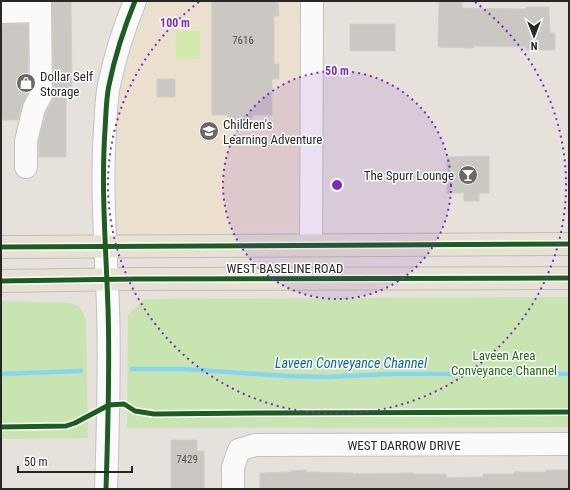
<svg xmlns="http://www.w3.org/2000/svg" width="570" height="490" font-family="'Roboto Condensed',sans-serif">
<rect width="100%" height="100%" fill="#e6e1db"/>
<!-- education -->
<path fill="#ebe0ce" d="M147,1H305L303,230L114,233L115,106L122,73L142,12Z"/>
<!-- green -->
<g fill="#c7e4b1">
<path d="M569,297V427L127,428L128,315L144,299Z"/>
<path d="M1,301L70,303L79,306L86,319L88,438L1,439Z"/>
</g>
<!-- pitch -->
<path fill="#d3e9ad" d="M176,31H200V59L175,58Z"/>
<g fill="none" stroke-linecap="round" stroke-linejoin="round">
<!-- stream -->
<g stroke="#88d5ef" stroke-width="4.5">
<path d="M132,369H183L286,376L328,377L387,374H569"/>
<path d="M1,374L81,371"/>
</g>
</g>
<!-- building -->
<g fill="#cbc7c3" stroke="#d1cdc8">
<path d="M52,1H71L72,86L68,87V100H66V157H39V139L46,113L52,101L54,95Z"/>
<path d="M212,1H278L279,16H274V64H279V79H272V115H253L251,120L247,124L242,125L235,124L227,115H212Z"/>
<path d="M439,2H462V8L526,9V7H549L550,33H555V50H526V47L473,46V48L438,47Z"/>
<path d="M1,24H28V92L22,105L18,120H1Z"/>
<rect x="350" y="24" width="45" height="27"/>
<rect x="157" y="79" width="18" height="18"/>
<path d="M489,156V193H479V201H464V193H447V157Z"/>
<path d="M171,440H197V451H204V489H171Z"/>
<path d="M306,470V472L353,473V474L414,473V474H446V478L483,477V474H514V472H546V470H569V489H260V473L291,472V471Z"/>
</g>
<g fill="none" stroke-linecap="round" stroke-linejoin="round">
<defs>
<g id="minor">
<path d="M1,12L40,11"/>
<path d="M26,167V141L34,108L41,95L40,1"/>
<path d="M311,245L312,1"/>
<path d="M106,489C108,429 110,368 108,308C106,248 101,189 105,130C106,115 106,99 109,85C115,56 124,28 135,1"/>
<path d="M233,489V467L239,450L255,445L569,444"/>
</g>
<g id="major">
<path d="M1,247L569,244"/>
<path d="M1,281L134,279L569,278"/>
</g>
</defs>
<!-- minor casing -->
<use href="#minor" stroke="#c3c1c2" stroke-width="24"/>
<!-- major casing -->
<use href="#major" stroke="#bfbdbb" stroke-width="24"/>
<!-- minor -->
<use href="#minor" stroke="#fbfafa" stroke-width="22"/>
<!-- major -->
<use href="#major" stroke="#e6e1d0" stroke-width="22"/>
<defs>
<g id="cycleway">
<path d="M1,247L569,244"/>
<path d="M1,281L134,279L569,278"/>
<path d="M1,427L66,426L75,423L109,405L124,404L135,411L154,414L262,413L569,412"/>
<path d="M106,489C108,429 110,368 108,308C106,248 101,189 105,130C106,115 106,99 109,85C115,56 124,28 135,1"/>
</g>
</defs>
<!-- cycleway casing -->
<use href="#cycleway" stroke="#fff" stroke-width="8"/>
<!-- cycleway -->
<use href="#cycleway" stroke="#1b5e20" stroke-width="5"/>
</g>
<!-- distance rings -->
<circle cx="337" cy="185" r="114" fill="#7b2cbf" fill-opacity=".12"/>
<g fill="none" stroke="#7b2cbf" stroke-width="2" stroke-dasharray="2 4">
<circle cx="337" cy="185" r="114"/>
<path d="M475 2A229 229 0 1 1 199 2"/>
</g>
<!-- icons -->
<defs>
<symbol id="shop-disc" viewBox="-11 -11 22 22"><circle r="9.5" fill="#6a6866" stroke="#fff"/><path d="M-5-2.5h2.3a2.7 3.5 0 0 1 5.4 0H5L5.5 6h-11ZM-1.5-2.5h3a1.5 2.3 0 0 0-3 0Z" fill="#fff"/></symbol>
<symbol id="school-disc" viewBox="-11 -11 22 22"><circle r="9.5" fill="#6a6866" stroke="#fff"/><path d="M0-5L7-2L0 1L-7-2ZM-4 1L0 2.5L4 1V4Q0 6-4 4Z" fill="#fff"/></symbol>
<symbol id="bar-disc" viewBox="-11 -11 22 22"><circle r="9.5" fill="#6a6866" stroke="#fff"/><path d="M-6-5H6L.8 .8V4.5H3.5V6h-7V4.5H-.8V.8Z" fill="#fff"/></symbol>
</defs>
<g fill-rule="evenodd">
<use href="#shop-disc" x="15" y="72" width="22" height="22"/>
<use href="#school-disc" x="198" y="120" width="22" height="22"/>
<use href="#bar-disc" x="457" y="164" width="22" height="22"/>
</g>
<g text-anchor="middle" stroke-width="3" stroke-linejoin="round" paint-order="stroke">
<!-- number labels -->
<g font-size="11" fill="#525150">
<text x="243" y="44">7616</text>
<text x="187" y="463">7429</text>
</g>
<!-- poi labels -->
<g font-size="13" fill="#272727" stroke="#fff" text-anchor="start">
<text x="40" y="81">Dollar Self<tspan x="40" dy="15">Storage</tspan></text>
<text x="223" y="129">Children's<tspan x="223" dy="15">Learning Adventure</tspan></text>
<text x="454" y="180" text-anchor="end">The Spurr Lounge</text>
</g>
<!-- street labels -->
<g font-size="13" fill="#272727" stroke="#fff">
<text x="285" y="273">WEST BASELINE ROAD</text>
<text x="404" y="450">WEST DARROW DRIVE</text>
</g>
<!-- park labels -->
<g font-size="13" fill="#256714" stroke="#fff">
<text x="504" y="360">Laveen Area<tspan x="504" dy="15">Conveyance Channel</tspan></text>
</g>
<!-- water labels -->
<g font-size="14" font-style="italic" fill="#046a9e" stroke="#fff">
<text x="351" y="368">Laveen Conveyance Channel</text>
</g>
</g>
<circle cx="337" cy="185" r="6" fill="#7b2cbf" stroke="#fff" stroke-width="2"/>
<g font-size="12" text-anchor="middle" font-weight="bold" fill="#7b2cbf" stroke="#fff" stroke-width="3" stroke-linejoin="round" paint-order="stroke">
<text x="175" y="27">100 m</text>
<text x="337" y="75">50 m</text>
</g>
<!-- border -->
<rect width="570" height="490" fill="none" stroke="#272727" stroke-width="4"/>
<!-- north arrow -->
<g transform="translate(534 36) rotate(180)" stroke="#ffffff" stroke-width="3" paint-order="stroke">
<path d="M0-3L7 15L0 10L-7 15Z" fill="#272727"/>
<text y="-6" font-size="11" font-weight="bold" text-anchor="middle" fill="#272727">N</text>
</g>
<!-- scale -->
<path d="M18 466v6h114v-6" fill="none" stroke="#272727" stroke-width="2"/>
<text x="24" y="466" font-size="12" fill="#272727" stroke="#ffffff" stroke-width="3" paint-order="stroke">50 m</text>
</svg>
